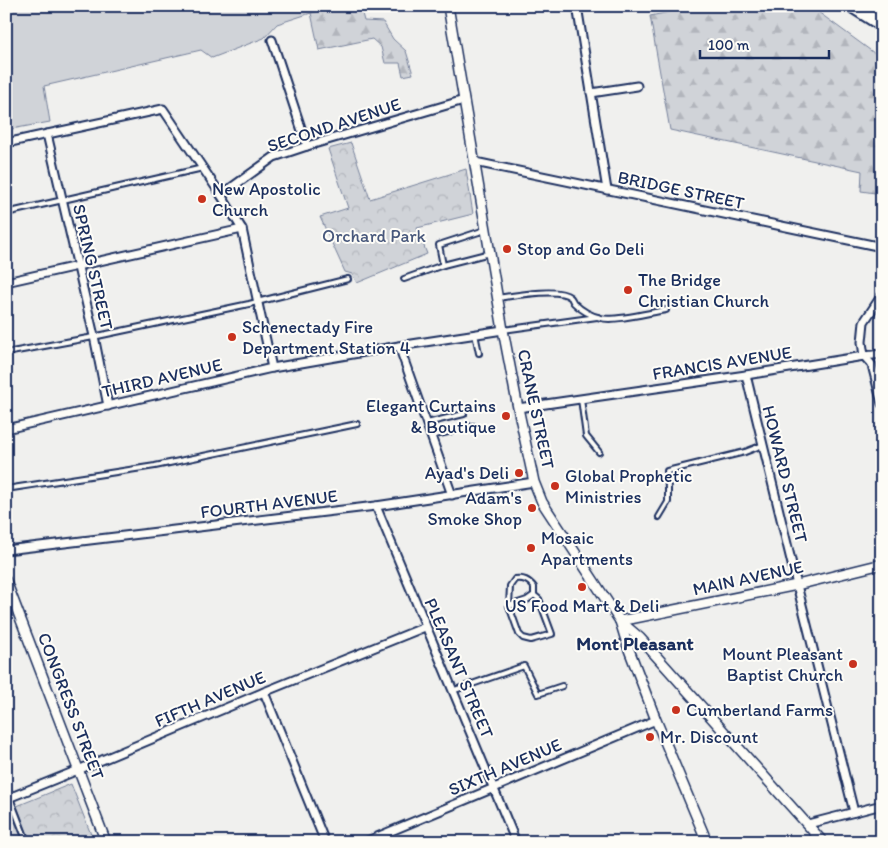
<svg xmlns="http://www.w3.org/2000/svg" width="888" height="848" font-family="Itim,sans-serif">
<defs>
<pattern id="forest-firs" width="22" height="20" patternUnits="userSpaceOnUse" patternTransform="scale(1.25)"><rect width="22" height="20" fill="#d0d3d8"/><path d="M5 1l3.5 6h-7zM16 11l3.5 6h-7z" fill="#b2b5bc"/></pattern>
<pattern id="park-crowns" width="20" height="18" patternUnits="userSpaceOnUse" patternTransform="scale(1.25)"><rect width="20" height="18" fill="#d0d3d8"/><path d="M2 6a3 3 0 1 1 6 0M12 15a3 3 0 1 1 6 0" fill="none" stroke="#b2b5bc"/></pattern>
</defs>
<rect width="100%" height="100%" fill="#f0f0ee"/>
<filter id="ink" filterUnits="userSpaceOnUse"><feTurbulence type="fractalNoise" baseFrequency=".02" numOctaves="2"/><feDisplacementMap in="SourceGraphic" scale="10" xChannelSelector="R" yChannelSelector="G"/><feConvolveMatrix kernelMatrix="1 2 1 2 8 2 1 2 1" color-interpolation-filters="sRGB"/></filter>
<g filter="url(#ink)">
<!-- grass -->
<g fill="#d0d3d8" stroke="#76819b">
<path d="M17,6H343L311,13L277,24L264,38L212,58L201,50L44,86L50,122L6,130V10Z"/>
<path d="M15,822L23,842H6V825Z"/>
</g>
<!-- forest -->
<g fill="url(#forest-firs)" stroke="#76819b">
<path d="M343,6H360L364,21L383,22L393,39L406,51L413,74L403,76L400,63H385L381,47L372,39L319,50L311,13Z"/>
<path d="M699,6H810L874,53L882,57V194L861,191L862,171L670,130L650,16Z"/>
</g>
<!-- park -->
<g fill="url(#park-crowns)" stroke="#76819b">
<path d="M351,143L370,199L466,169L473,214L417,228L427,254L357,283L352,274L345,272L320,217L348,208L328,149Z"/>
<path d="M71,784L94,842H31L17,806Z"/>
</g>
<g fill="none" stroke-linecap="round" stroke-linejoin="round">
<defs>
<g id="service">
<path d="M6,213L203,168"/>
<path d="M485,230L439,245L443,265L490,253"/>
<path d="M404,279L443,265"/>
<path d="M498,298C512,296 559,287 570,297C572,298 572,301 574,303C581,310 592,316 601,318C614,322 651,312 666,310"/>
<path d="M503,330L597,317"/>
<path d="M475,334L479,353"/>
<path d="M6,353L88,338L249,304L348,279"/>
<path d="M581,399L586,436L599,452"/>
<path d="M427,423L464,414"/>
<path d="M431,436L473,426"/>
<path d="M6,489L155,466L357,424"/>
<path d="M659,517L668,502V489L667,471L745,452L763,445"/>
<path d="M509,606L527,600L534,595V587C528,580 524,578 515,579L510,586L509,606L519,634L523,638L531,640L552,634L539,599L534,595"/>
<path d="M452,691L524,666L538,694L562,686"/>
<path d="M10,798L27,842"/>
</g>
<g id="minor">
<path d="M577,6L607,190"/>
<path d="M272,40L307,146"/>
<path d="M591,93L637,86"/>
<path d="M47,134L94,336L108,406"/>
<path d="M6,143L163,109L221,195L242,229L272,368"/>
<path d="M475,162L882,247"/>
<path d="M221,195L274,157L307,146L464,100"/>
<path d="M6,282L242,229"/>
<path d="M399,346L452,495"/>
<path d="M864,356L872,365L882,404"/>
<path d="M864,356L882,354"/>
<path d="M746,375L797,585L854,812"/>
<path d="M518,408L746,375L864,356L862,342L864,322L882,295"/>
<path d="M6,429L272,368L399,346L503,330"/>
<path d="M376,506L516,842"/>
<path d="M6,550L376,506L534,482"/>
<path d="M6,609L15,605"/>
<path d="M264,692L325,842"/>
<path d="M6,799L78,770L264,692L425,627"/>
<path d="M808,824L882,805"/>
<path d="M365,842L656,720"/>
</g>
<g id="tertiary">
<path d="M448,6L503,330L518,408L534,482L542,502L620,621L628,647L656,720L707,842"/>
<path d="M6,581L106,842"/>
<path d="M620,621L640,638L823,842"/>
<path d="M620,621L797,585L882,564"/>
</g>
<path id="motorway" d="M852,6L882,25"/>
</defs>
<!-- service casing -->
<use href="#service" stroke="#1b2f5e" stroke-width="8"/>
<!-- minor casing -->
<use href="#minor" stroke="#1b2f5e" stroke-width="11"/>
<!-- tertiary casing -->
<use href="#tertiary" stroke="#1b2f5e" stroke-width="12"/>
<!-- motorway casing -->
<use href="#motorway" stroke="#1b2f5e" stroke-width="16"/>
<!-- service -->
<use href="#service" stroke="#fdfcf7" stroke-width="4"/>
<!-- minor -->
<use href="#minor" stroke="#fdfcf7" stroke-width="7"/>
<!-- tertiary -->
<use href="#tertiary" stroke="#fdfcf7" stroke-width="9"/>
<!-- motorway -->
<use href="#motorway" stroke="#fdfcf7" stroke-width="12"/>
</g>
</g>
<!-- markers -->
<g fill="#c8321e" stroke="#fdfcf7" stroke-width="2">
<circle cx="202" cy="199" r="5"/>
<circle cx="507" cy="249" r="5"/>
<circle cx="628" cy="290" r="5"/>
<circle cx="232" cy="337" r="5"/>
<circle cx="506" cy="416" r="5"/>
<circle cx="519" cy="473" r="5"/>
<circle cx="555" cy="486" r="5"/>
<circle cx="532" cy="508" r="5"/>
<circle cx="531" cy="548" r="5"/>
<circle cx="582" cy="587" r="5"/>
<circle cx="853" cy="664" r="5"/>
<circle cx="676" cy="710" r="5"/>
<circle cx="650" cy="737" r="5"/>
</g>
<g text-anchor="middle" stroke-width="4" stroke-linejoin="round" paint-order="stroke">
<!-- street labels -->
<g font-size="18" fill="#1b2f5e" stroke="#fdfcf7">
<text transform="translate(334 125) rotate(-18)" y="6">SECOND AVENUE</text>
<text transform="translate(681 190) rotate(12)" y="6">BRIDGE STREET</text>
<text transform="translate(93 267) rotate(77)" y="6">SPRING STREET</text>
<text transform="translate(722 363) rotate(-9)" y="6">FRANCIS AVENUE</text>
<text transform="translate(162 378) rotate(-13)" y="6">THIRD AVENUE</text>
<text transform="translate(536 409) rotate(78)" y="6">CRANE STREET</text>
<text transform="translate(785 474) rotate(76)" y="6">HOWARD STREET</text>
<text transform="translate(269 504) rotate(-7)" y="6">FOURTH AVENUE</text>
<text transform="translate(748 578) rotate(-12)" y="6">MAIN AVENUE</text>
<text transform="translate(459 668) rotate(67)" y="6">PLEASANT STREET</text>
<text transform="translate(210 699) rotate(-23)" y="6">FIFTH AVENUE</text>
<text transform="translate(71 706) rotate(69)" y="6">CONGRESS STREET</text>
<text transform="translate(505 767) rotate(-23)" y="6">SIXTH AVENUE</text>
</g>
<!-- poi labels -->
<g font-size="18" fill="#1b2f5e" stroke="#fdfcf7" text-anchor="start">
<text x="212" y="195">New Apostolic<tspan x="212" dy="21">Church</tspan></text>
<text x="517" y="255">Stop and Go Deli</text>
<text x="638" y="286">The Bridge<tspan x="638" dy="21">Christian Church</tspan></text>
<text x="242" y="333">Schenectady Fire<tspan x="242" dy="21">Department Station 4</tspan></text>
<text x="496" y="412" text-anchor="end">Elegant Curtains<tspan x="496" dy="21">&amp; Boutique</tspan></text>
<text x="509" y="479" text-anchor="end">Ayad's Deli</text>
<text x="565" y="482">Global Prophetic<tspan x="565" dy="21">Ministries</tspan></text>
<text x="522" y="504" text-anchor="end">Adam's<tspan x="522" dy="21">Smoke Shop</tspan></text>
<text x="541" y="544">Mosaic<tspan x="541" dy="21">Apartments</tspan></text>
<text x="582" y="612" text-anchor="middle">US Food Mart &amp; Deli</text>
<text x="843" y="660" text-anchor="end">Mount Pleasant<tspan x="843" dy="21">Baptist Church</tspan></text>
<text x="686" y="716">Cumberland Farms</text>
<text x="660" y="743">Mr. Discount</text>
</g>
<!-- park labels -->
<g font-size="18" fill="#48587c" stroke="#fdfcf7">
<text x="374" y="242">Orchard Park</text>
</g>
<!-- neighbourhood labels -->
<g font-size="19" font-weight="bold" fill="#1b2f5e" stroke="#fdfcf7">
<text x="635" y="650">Mont Pleasant</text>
</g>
</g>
<!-- margin -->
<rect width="888" height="848" fill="none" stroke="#fdfcf7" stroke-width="25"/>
<rect x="12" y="12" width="863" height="823" fill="none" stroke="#1b2f5e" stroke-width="2" filter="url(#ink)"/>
<!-- scale -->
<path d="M700 50v8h129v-8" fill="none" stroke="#1b2f5e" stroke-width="2.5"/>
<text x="708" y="50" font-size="15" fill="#1b2f5e" stroke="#fdfcf7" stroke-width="4" paint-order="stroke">100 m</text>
</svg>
